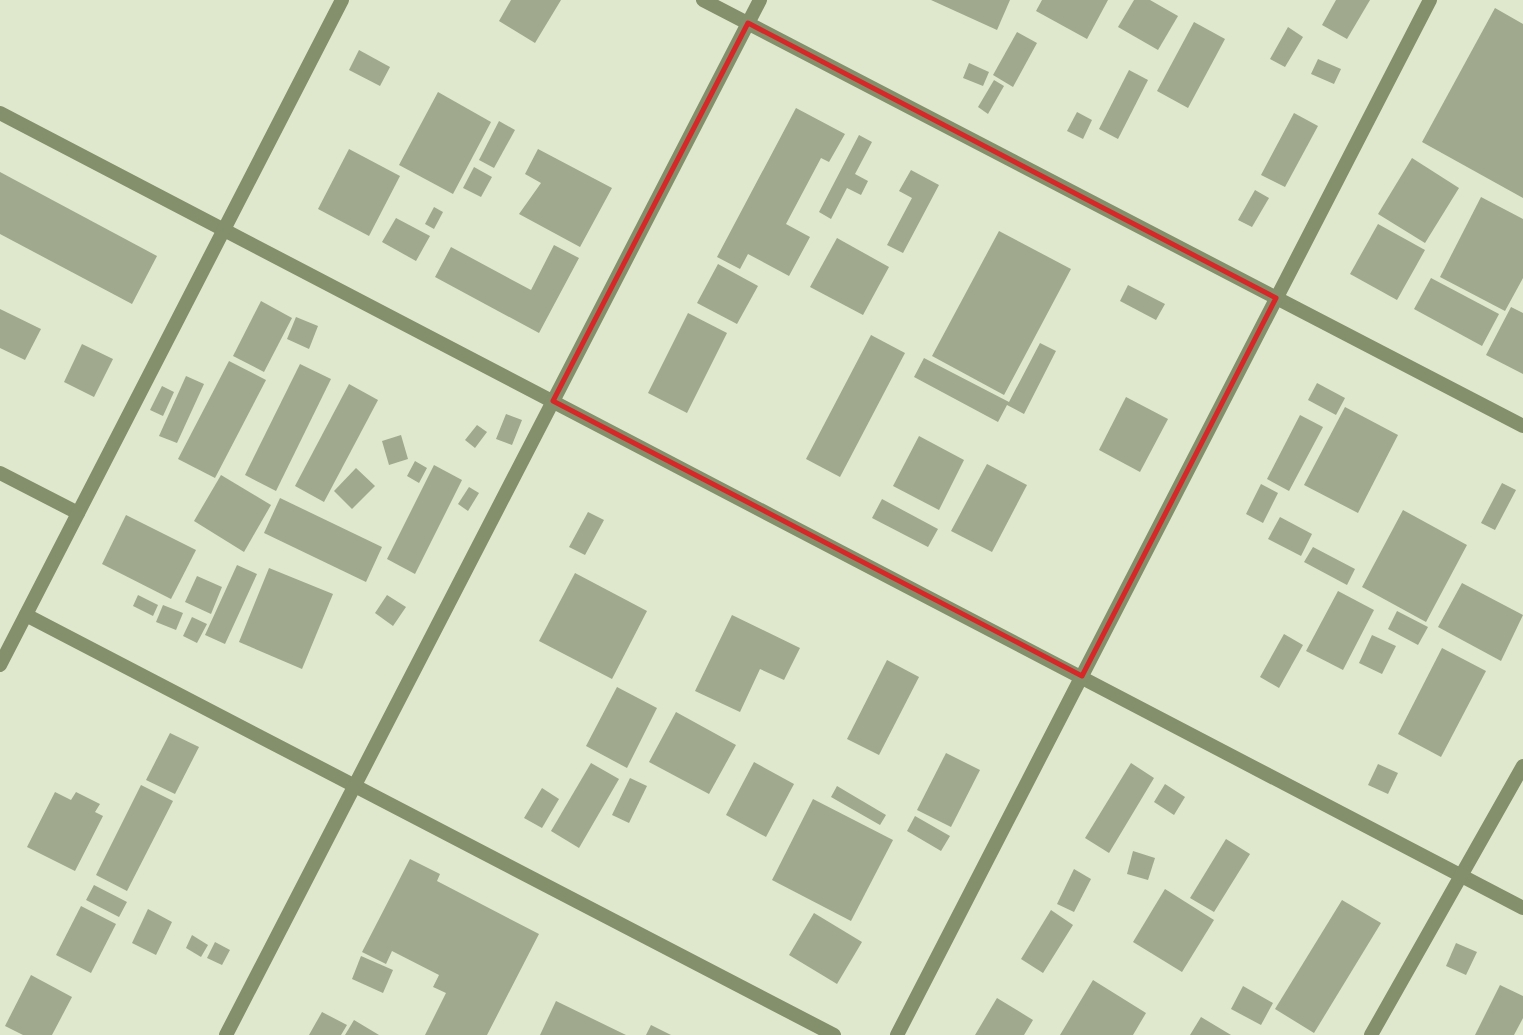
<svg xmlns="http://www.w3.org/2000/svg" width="1523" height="1035" font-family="Signika,sans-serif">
<rect width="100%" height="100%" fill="#dfe8cc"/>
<!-- building -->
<g fill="#a0a88e">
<path d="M511,0H561L535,43L499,21Z"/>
<path d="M931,0H1010L997,30Z"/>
<path d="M1042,0H1108L1087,39L1036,11Z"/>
<path d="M1134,0H1150L1178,16L1158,50L1118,27Z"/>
<path d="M1336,0H1370L1347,39L1322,25Z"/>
<path d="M1495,8L1523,24V198L1422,142Z"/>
<path d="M1194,22L1225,39L1188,108L1157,91Z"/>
<path d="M1288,27L1303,37L1285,67L1270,59Z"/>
<path d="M1017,32L1037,43L1013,87L993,75Z"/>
<path d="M359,50L390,67L380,86L349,70Z"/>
<path d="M1318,59L1341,69L1334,84L1311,74Z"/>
<path d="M969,63L989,72L983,86L963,78Z"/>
<path d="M1129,70L1148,80L1118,139L1099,129Z"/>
<path d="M994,80L1004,86L988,114L978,107Z"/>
<path d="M438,92L491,122L453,194L399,165Z"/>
<path d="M796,108L845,134L829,162L821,158L786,224L810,237L789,276L748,254L740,269L717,257Z"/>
<path d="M1077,112L1092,120L1083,139L1067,131Z"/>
<path d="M1294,113L1318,126L1285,187L1261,175Z"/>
<path d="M499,121L515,130L494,168L479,160Z"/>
<path d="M859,135L872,142L855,174L868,181L861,195L847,188L831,219L819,212Z"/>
<path d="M349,149L400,176L369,236L318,209Z"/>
<path d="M538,149L612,188L580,247L519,214L541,183L525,174Z"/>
<path d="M1412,158L1459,188L1425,243L1378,214Z"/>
<path d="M474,167L492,177L481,197L463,188Z"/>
<path d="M911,170L939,185L903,253L887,245L912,198L899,191Z"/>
<path d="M0,172L157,256L132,304L0,234Z"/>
<path d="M1255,190L1269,198L1252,227L1238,220Z"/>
<path d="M1481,197L1523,219V278L1505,311L1440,277Z"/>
<path d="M434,207L443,212L434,229L425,224Z"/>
<path d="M396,218L430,236L416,261L382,242Z"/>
<path d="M1378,224L1425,250L1397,300L1350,274Z"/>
<path d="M999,231L1071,269L1004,395L932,356Z"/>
<path d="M837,238L889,267L863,315L810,287Z"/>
<path d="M554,245L579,258L539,333L435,277L451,247L531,290Z"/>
<path d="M718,264L758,286L737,324L697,303Z"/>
<path d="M1431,278L1499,314L1482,346L1414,309Z"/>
<path d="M1128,285L1165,304L1156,320L1120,301Z"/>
<path d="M261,301L292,318L264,372L233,356Z"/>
<path d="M1511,307L1523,313V374L1486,355Z"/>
<path d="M0,309L41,329L25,360L0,348Z"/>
<path d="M688,313L727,333L687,413L648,393Z"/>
<path d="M296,317L318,326L309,349L287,339Z"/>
<path d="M871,335L905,353L840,477L806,459Z"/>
<path d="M1040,343L1056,351L1024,414L1007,405L998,422L914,377L924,358L1009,402Z"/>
<path d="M82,344L113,359L94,397L64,382Z"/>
<path d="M229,361L266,380L215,478L178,459Z"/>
<path d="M300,364L331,379L276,491L245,475Z"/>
<path d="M186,376L204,384L177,443L159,436Z"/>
<path d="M1317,383L1345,398L1336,415L1308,400Z"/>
<path d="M349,384L378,400L324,502L295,486Z"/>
<path d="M162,386L174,392L163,416L150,410Z"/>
<path d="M1126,397L1168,419L1140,472L1099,450Z"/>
<path d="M1345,407L1398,435L1358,513L1304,485Z"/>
<path d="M506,414L522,420L512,445L496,439Z"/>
<path d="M1300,415L1323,427L1289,491L1267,479Z"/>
<path d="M477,425L487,432L475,448L465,440Z"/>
<path d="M401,435L408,459L389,465L382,441Z"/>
<path d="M919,436L964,460L939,510L893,486Z"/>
<path d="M415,461L427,468L419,483L407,476Z"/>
<path d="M987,464L1027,485L992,552L951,531Z"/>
<path d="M434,465L462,480L415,574L387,559Z"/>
<path d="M356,468L375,486L352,509L334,491Z"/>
<path d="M221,475L271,505L244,552L194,521Z"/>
<path d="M1502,483L1516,490L1495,530L1481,523Z"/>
<path d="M1261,484L1278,493L1263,523L1246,514Z"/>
<path d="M469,487L479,493L468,511L458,504Z"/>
<path d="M280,498L382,547L366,582L264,533Z"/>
<path d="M882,499L938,529L928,547L872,518Z"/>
<path d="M1403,510L1467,545L1426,622L1362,587Z"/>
<path d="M588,512L604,520L585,555L569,547Z"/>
<path d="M126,515L196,550L171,599L102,564Z"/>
<path d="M1280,517L1312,534L1301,556L1268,539Z"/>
<path d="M1313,547L1355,569L1347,585L1304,562Z"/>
<path d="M237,565L257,574L225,644L205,635Z"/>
<path d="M269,568L333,594L302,669L239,642Z"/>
<path d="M575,573L647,611L612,679L539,641Z"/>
<path d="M197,576L222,587L211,614L185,602Z"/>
<path d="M1462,583L1523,615L1501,661L1438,627Z"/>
<path d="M1338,591L1374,610L1343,670L1306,651Z"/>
<path d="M138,595L158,605L153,616L133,606Z"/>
<path d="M387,595L406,607L393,626L375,613Z"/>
<path d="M163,605L183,613L176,630L156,622Z"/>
<path d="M1397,611L1428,627L1418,645L1388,629Z"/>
<path d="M732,615L800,648L784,680L760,669L740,712L695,691Z"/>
<path d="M192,617L207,624L197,643L183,636Z"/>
<path d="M1284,634L1303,645L1279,688L1260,677Z"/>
<path d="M1372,635L1396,646L1382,674L1359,663Z"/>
<path d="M1442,648L1486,671L1441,757L1398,734Z"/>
<path d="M887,660L919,677L879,755L847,739Z"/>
<path d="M617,687L657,708L627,768L586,746Z"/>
<path d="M676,712L736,745L709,794L649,762Z"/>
<path d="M170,733L199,747L175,794L146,780Z"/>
<path d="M946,753L980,770L951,827L917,810Z"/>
<path d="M754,762L794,784L766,837L726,815Z"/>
<path d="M591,763L619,779L579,848L551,831Z"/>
<path d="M1131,763L1154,778L1109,853L1085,838Z"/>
<path d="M1378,764L1398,773L1388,794L1368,785Z"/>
<path d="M630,778L647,786L629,823L612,815Z"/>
<path d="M1165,784L1185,797L1174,815L1154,802Z"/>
<path d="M141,785L173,801L127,891L96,875Z"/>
<path d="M837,786L886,815L880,825L831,797Z"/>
<path d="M542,788L559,799L542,828L524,818Z"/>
<path d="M55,792L71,800L76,792L100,804L95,812L103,816L75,871L27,847Z"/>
<path d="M813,799L893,840L851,921L772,880Z"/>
<path d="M915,816L950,836L941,851L907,831Z"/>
<path d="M1226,839L1250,854L1214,912L1190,898Z"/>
<path d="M1133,851L1155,858L1148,880L1127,874Z"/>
<path d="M410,859L440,874L437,881L539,934L487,1035H425L446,993L433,987L439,975L392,951L386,964L362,952Z"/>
<path d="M1074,869L1091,879L1074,912L1057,904Z"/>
<path d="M94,885L127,902L119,917L86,900Z"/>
<path d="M1165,889L1214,920L1182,972L1133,942Z"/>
<path d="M1342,900L1381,923L1314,1033L1275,1009Z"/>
<path d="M81,906L116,924L91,973L56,955Z"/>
<path d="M148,909L172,922L156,955L132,943Z"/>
<path d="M1051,910L1073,925L1043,973L1021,959Z"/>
<path d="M814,913L862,942L837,984L789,955Z"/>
<path d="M192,935L208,945L201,957L186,948Z"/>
<path d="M215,942L230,950L222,965L207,958Z"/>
<path d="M1456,943L1477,952L1466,975L1446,966Z"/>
<path d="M361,956L393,970L383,993L352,979Z"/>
<path d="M31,975L72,997L52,1035H23L5,1026Z"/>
<path d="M1093,980L1146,1013L1133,1035H1060Z"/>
<path d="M1500,985L1523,996V1018L1514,1035H1475Z"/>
<path d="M1243,986L1273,1003L1261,1025L1231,1009Z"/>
<path d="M997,998L1033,1020L1024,1035H975Z"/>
<path d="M556,1001L626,1035H540Z"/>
<path d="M322,1012L347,1025L341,1035H309Z"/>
<path d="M1201,1017L1231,1035H1190Z"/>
<path d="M354,1020L379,1035H345Z"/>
<path d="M651,1025L671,1035H646Z"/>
</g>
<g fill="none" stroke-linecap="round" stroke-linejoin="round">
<!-- minor -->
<g stroke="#848f6c" stroke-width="14">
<path d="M703,0L1523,426"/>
<path d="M0,113L1523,908"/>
<path d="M0,473L78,513"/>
<path d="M26,615L834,1035"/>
<path d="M0,665L342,0"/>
<path d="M226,1035L760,0"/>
<path d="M897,1035L1430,0"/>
<path d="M1371,1035L1523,766"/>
</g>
</g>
<!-- marked area -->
<path fill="none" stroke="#d62828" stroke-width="5" stroke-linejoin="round" d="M748,23L1276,298L1082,676L553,401Z"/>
</svg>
